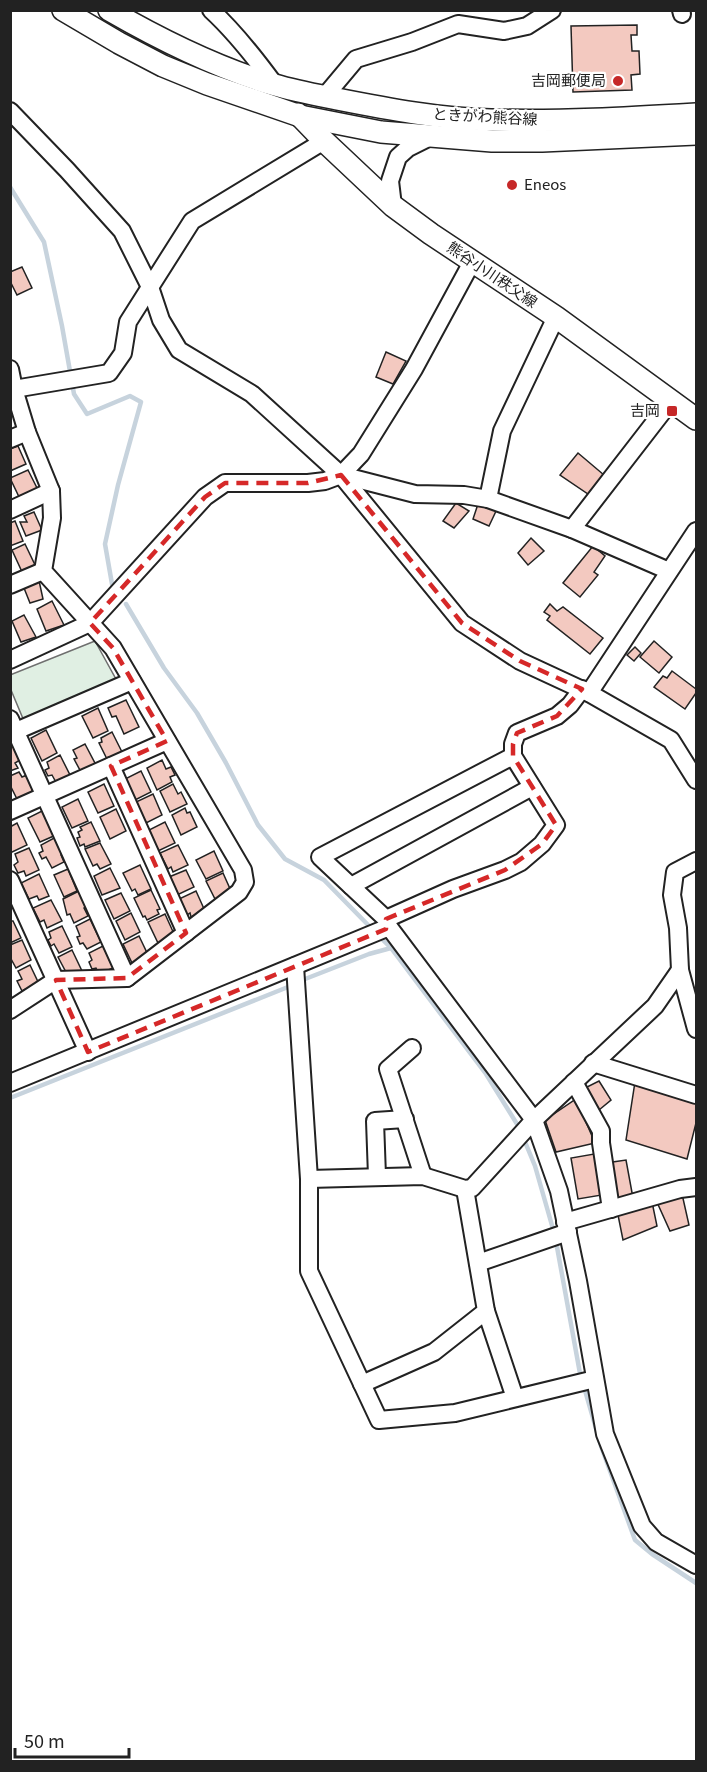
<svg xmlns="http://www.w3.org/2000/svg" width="707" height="1772" font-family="Georgia,'Noto Sans JP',serif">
<rect width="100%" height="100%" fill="#fff"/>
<!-- green -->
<path fill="#e0efe3" stroke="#6f6f6f" stroke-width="1.5" d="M95,641L117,681L24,721L11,690L10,675Z"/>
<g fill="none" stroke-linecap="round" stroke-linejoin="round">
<!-- stream -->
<g stroke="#c7d3dd" stroke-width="4.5">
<path d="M10,187L44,242L62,326L74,394L87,414L130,396L141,402L118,485L105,544L112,584"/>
<path d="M126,604L164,668L197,713L226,763L258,825L285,859L324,880L372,929"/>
<path d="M378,935L391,948L486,1074L520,1129"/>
<path d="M300,981L369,954L391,948"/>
<path d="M10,1098L293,985"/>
<path d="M523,1137L535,1166L555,1236L581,1379"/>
<path d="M584,1387L601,1446L635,1540L652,1554L696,1583"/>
</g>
</g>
<!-- building -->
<g fill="#f3c9c0" stroke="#222" stroke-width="1.5">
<path d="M637,25V35H631L632,51H639L640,74L631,75L632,90L573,92L571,26Z"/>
<path d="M22,267L32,288L17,295L10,281V272Z"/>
<path d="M386,352L406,361L393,384L376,377Z"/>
<path d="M18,446L26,464L10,471V449Z"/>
<path d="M578,453L604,475L588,494L560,475Z"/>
<path d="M28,470L39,492L21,501L10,478Z"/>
<path d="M456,503L469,511L454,528L443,521Z"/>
<path d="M478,504L497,509L489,526L473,519Z"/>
<path d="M34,512L42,530L26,536L20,522H27L24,516Z"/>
<path d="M15,521L23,541L10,546V523Z"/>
<path d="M531,538L544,551L528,565L518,553Z"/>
<path d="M25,544L36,567L23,574L12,550Z"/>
<path d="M593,546L605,556L594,572L598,575L580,597L563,583Z"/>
<path d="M38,576L43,599L30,603L24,588Z"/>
<path d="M52,601L64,625L46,631L37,609Z"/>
<path d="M550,604L557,611L563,607L603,638L590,654L547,620L550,616L544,612Z"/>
<path d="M24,615L36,637L21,642L12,621Z"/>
<path d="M654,641L672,657L659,673L640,657Z"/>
<path d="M635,647L641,653L634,661L627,655Z"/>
<path d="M672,671L696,689V693L685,709L654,687L663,676L667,678Z"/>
<path d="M126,700L139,727L124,734L116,716L112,717L108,708Z"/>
<path d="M98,708L108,731L93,738L82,716Z"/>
<path d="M46,730L57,753L42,761L31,738Z"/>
<path d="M112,732L123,754L107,759L99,743L102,742L101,738Z"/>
<path d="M12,742L20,760L15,763L18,768L10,771V743Z"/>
<path d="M85,744L96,765L81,772L74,759L77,758L73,750Z"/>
<path d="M60,755L71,777L57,784L52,775L48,776L45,770L49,768L47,762Z"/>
<path d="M162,760L166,769L171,767L175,775L170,777L172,782L157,790L147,768Z"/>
<path d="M141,771L151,792L135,800L125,779Z"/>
<path d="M19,772L22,777L27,775L34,789L32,790L35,795L19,803L10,785V776Z"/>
<path d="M104,784L114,806L98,813L88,792Z"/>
<path d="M173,784L178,794L181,792L187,804L170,812L160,791Z"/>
<path d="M153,794L162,815L146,823L136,802Z"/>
<path d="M78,799L88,821L72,828L62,807Z"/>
<path d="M185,808L187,813L190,812L197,827L181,835L172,815Z"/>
<path d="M116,809L126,831L110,839L100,817Z"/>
<path d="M44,810L56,835L40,842L28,818Z"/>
<path d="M91,822L100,841L85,847L84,844L80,846L77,838L80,837L78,832L82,830L80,827Z"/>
<path d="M165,822L175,843L158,851L149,830Z"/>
<path d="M17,823L27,845L10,853V827Z"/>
<path d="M56,837L64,854L61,855L64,862L52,868L46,857L42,859L39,853L43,851L41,845Z"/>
<path d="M100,843L111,864L100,869L97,864L93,866L85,849Z"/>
<path d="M178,845L188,865L173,872L171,867L168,869L160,853Z"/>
<path d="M29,848L39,870L26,876L24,871L18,873L14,865L18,862L15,854Z"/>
<path d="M214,851L223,871L206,879L196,860Z"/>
<path d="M140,865L151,889L138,895L135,889L132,891L123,873Z"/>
<path d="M110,868L120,888L102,895L94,876Z"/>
<path d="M68,869L77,891L64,897L54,875Z"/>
<path d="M186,870L194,887L177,895L169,877Z"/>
<path d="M223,873L231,891L215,899L206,881Z"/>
<path d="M39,874L49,896L39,900L37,896L29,899L21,883Z"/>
<path d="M81,890L89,905L84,908L88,916L74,923L70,914L67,915L63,899Z"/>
<path d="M151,890L160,909L157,910L159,914L147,920L145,916L143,917L134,898Z"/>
<path d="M196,891L205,911L191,917L190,913L187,915L179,899Z"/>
<path d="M121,893L130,911L114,919L105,900Z"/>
<path d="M51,900L62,921L47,928L44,920L40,922L33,908Z"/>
<path d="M131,913L140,932L125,940L116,921Z"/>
<path d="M165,914L175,936L158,943L148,922Z"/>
<path d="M90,919L101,942L87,949L83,943L80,944L77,937L80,936L76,926Z"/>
<path d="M10,921H13L21,938L10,943Z"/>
<path d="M62,926L72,947L59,953L54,944L51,946L48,940L51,938L49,932Z"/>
<path d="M139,936L149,957L133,965L123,944Z"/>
<path d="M22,940L31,960L16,968L10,957V945Z"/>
<path d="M103,946L113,968L99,974L96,968L92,969L89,962L92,960L89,953Z"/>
<path d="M72,950L82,971L67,974L58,957Z"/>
<path d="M30,965L40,986L28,992L26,989L22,991L17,981L22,979L18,971Z"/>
<path d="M599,1081L611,1100L599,1110L583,1089Z"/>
<path d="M635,1082L696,1099V1123L687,1159L626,1140Z"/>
<path d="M576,1099L595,1143L556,1152L545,1120Z"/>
<path d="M594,1154L602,1195L578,1199L571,1158Z"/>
<path d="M626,1160L633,1198L613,1202L606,1163Z"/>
<path d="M682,1194L689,1225L670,1231L656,1200Z"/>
<path d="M652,1202L657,1226L623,1240L617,1210Z"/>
</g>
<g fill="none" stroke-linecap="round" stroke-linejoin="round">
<defs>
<g id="minor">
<path d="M211,10C236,33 256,59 275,85"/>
<path d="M681,10L682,14"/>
<path d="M325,96L356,59L412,42L458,24L504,31L527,26L552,10"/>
<path d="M10,111L67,170L122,231L150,287L161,320L179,350L252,394L341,475L462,623L520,661L589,693L671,740L696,780"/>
<path d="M393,206L390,181L398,157L408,148L430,137"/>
<path d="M10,369L14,389L27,432L51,491L52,518L43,571L113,648L243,870L245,882L239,892L127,978L56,980L10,1010"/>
<path d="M14,389L109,373L123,353L128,322L192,221L324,141"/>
<path d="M10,439L27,432"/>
<path d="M341,475L415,494L464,495L488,499L572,529L669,571"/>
<path d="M488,499L502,431L556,317"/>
<path d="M10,510L51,491"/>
<path d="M572,529L671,401"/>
<path d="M10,585L43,571"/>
<path d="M10,660L90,623L205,497L225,483H308L325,481L341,475L361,454L414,369L472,262"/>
<path d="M589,693L696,531"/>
<path d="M10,719L127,978"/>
<path d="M16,731L132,681"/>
<path d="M111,766L186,933"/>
<path d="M10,811L167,741"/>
<path d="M696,861L675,872L672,895L678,928L680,970L696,1029"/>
<path d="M10,880L88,1052"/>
<path d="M351,886L532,787"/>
<path d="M386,919L453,889L505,870L521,862L542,844L556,825L513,756V744L517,733L557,716L570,705L582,689"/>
<path d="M389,927L386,919L320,857L513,756"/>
<path d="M295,966L309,1179V1271L379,1420L455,1413L595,1379"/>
<path d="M412,1048L388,1069L423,1176"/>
<path d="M593,1063L696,1095"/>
<path d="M574,1082L601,1131V1143L611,1209"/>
<path d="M10,1083L389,927L534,1120L559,1191L578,1281L605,1434L642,1526L656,1542L696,1565"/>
<path d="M377,1176L375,1121L405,1119"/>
<path d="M309,1179L423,1176L465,1189L472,1188L534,1120L655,1006L680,970"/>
<path d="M565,1222L680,1189L696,1187"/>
<path d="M478,1263L568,1232"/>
<path d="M486,1311L515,1398"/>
<path d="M362,1384L434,1352L486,1311L465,1189"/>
</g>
<g id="major">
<path d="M63,10L119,43L163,66L207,84L300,116L381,132L492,141H542L696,134"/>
<path d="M109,10C161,40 217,68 275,85C295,91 317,95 337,99C388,109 440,119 491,120C559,122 628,118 696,114"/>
<path d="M298,114L324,141L393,206L431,234L556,317L696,419"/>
</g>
</defs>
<!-- minor casing -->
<use href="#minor" stroke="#222" stroke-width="20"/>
<!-- major casing -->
<use href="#major" stroke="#222" stroke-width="24"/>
<!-- minor -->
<use href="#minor" stroke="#fff" stroke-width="16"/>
<!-- major -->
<use href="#major" stroke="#fff" stroke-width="21"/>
</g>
<!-- marked area -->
<path fill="none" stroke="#d62828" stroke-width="4.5" stroke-dasharray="12 8" stroke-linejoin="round" d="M341,475L462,623L520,661L582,689L557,716L517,733L513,744V756L556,825L542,844L505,870L386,919V929L88,1052L56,980L127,978L186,933L111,766L167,741L113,648L90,623L205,497L225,483H308Z"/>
<!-- markers -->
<g fill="#c62828" stroke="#fff" stroke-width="2">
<circle cx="618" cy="81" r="6"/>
<circle cx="512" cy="185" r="6"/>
<rect x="666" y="405" width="12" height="12" rx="3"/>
</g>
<g text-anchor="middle" stroke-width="4.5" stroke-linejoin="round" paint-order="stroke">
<!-- poi labels -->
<g font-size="15" fill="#222" stroke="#fff" text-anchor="end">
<text x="606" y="86">吉岡郵便局</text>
<text x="524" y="190" text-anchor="start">Eneos</text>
<text x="660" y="416">吉岡</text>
</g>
<!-- street labels -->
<g font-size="15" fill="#222" stroke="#fff">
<text transform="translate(485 117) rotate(3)" y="5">ときがわ熊谷線</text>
<text transform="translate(492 275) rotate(34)" y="5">熊谷小川秩父線</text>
</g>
</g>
<!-- border -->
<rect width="707" height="1772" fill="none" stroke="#222222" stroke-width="24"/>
<!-- scale -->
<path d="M15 1748v9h114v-9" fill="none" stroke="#222222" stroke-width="3"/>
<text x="24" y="1748" font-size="18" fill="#222222" stroke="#ffffff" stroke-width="4.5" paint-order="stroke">50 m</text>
</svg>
